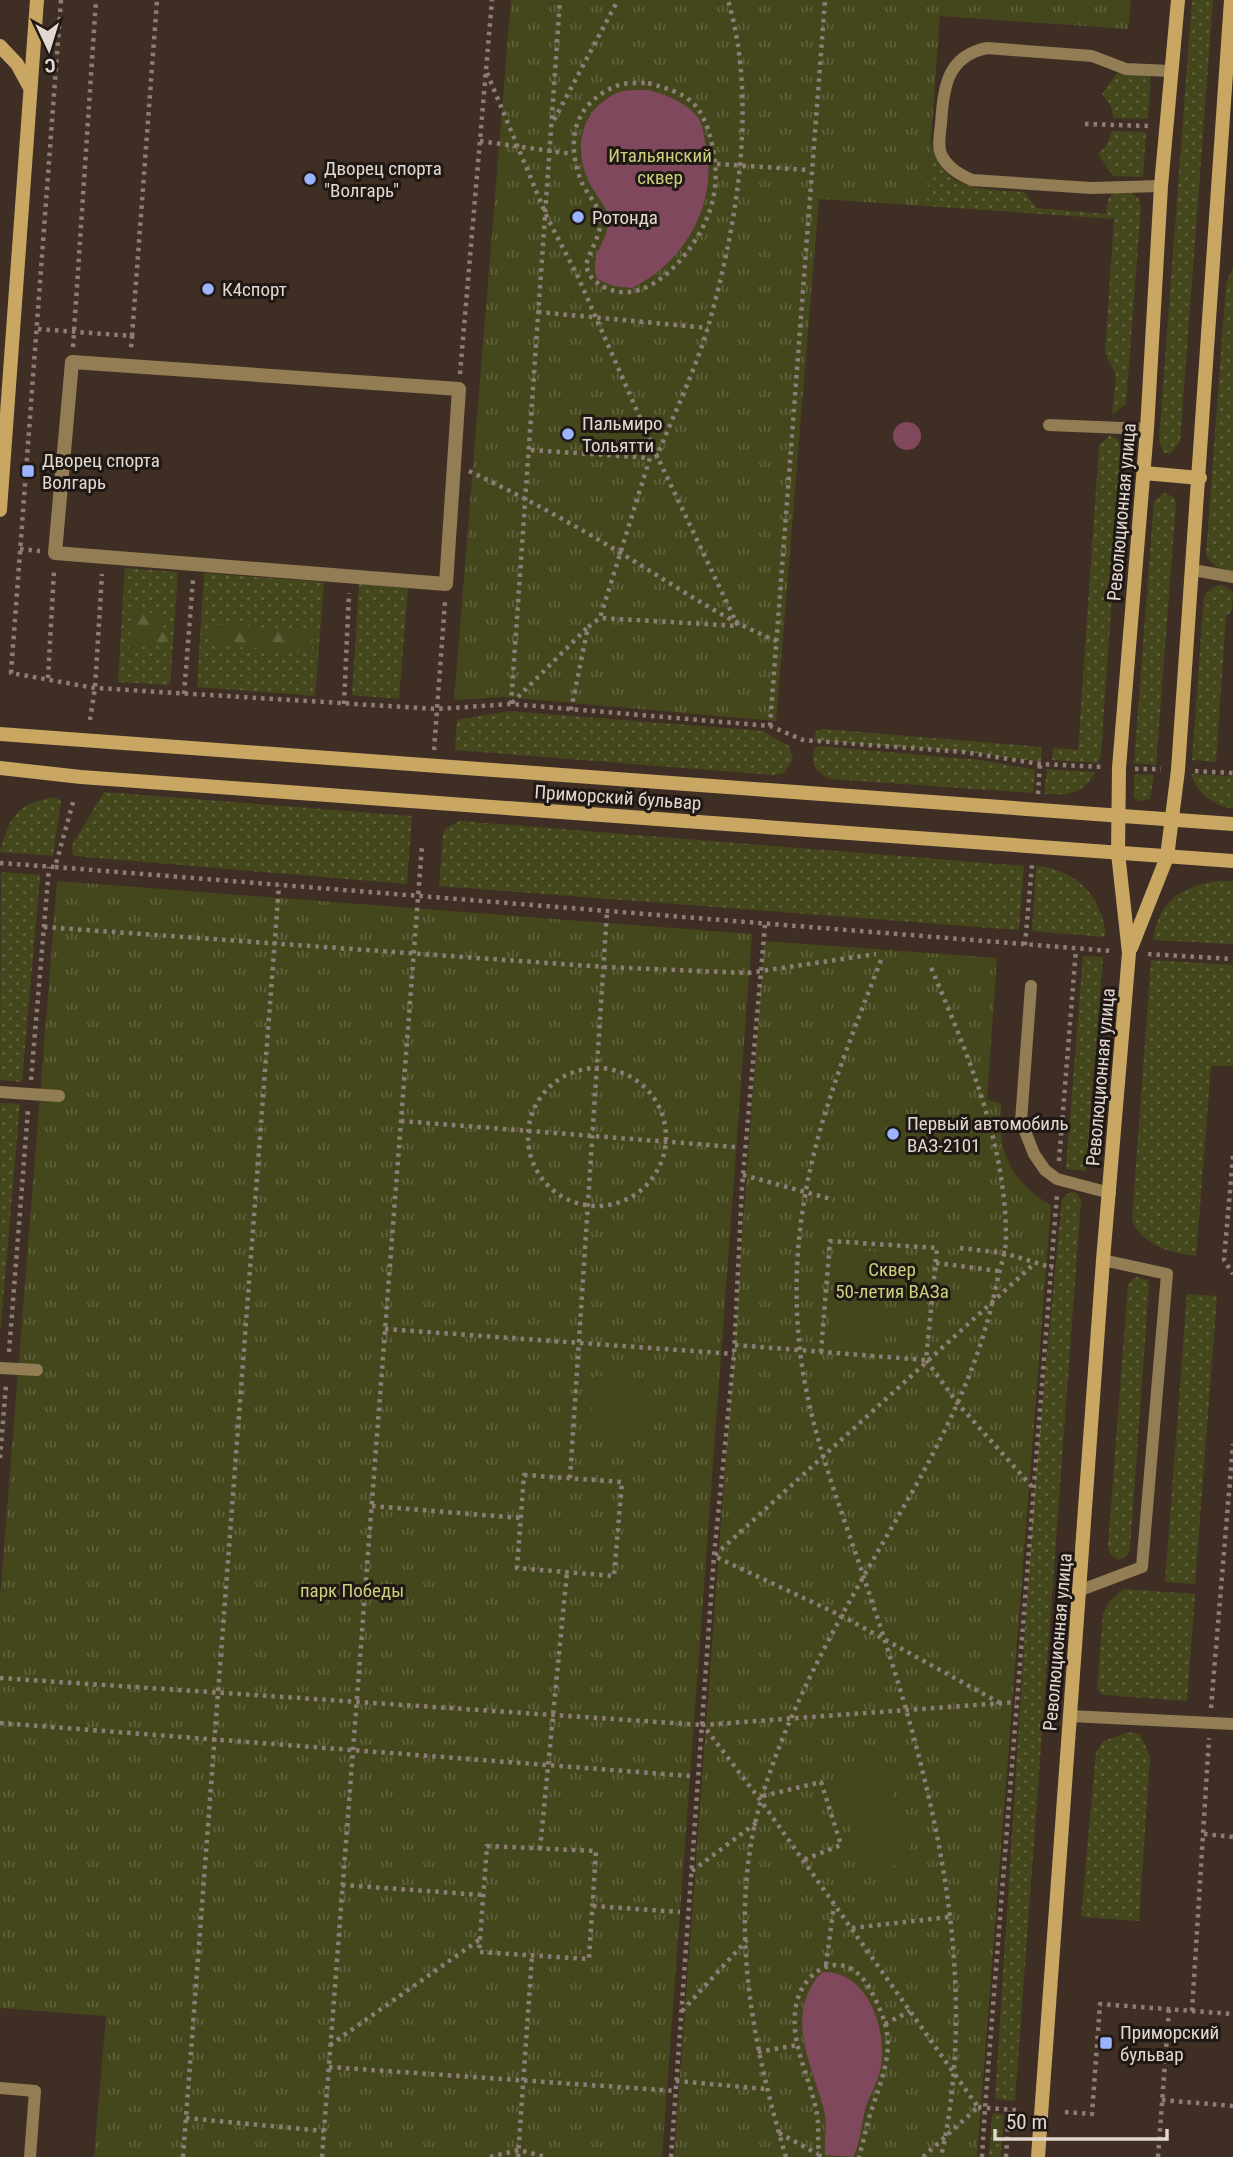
<svg xmlns="http://www.w3.org/2000/svg" width="1233" height="2157" font-family="'Roboto Condensed',sans-serif">
<defs>
<pattern id="grass-dots" width="8" height="8" patternUnits="userSpaceOnUse" patternTransform="scale(1.75)"><rect width="8" height="8" fill="#44471c"/><path d="M2 2h.1M6 6h.1" fill="none" stroke="#5f613c" stroke-width="1.8" stroke-linecap="round"/></pattern>
<pattern id="forest-firs" width="22" height="20" patternUnits="userSpaceOnUse" patternTransform="scale(1.75)"><rect width="22" height="20" fill="#44471c"/><path d="M5 1l3.5 6h-7zM16 11l3.5 6h-7z" fill="#5f613c"/></pattern>
<pattern id="park-tufts" width="24" height="20" patternUnits="userSpaceOnUse" patternTransform="scale(1.75)"><rect width="24" height="20" fill="#44471c"/><path d="M3 7l-1-3M5 7V3M7 7l1-3M15 17l-1-3M17 17v-4M19 17l1-3" fill="none" stroke="#5f613c"/></pattern>
</defs>
<rect width="100%" height="100%" fill="#3f2e24"/>
<!-- grass -->
<g fill="url(#grass-dots)">
<path d="M1192,0H1213L1180,442L1170,454L1163,452L1159,440Z"/>
<path d="M1118,72L1151,74L1148,119L1114,118L1110,104L1102,94Z"/>
<path d="M1112,131L1146,132L1143,177L1113,176L1098,154L1107,145Z"/>
<path d="M931,140C941,192 981,189 1024,192L1037,208L1106,214L1108,200L1113,192L1129,191L1139,199L1141,207L1126,404L1112,415L1116,375L1105,353L1114,219L926,206Z"/>
<path d="M1233,267V571L1216,567L1206,556L1226,284Z"/>
<path d="M1110,435L1118,440L1122,455L1101,753L1098,763L1052,760L1053,748L1078,750L1099,445Z"/>
<path d="M1164,493L1174,497L1176,503L1156,765L1134,763L1154,501Z"/>
<path d="M125,568L178,572L170,685L118,682Z"/>
<path d="M204,573L324,582L315,696L197,687Z"/>
<path d="M359,584L408,588L399,699L352,695Z"/>
<path d="M1223,585L1233,592L1232,610L1226,617L1216,762L1192,760L1204,595L1216,586Z"/>
<path d="M509,711L763,731L789,746L793,759L784,773L773,775L455,750L457,720Z"/>
<path d="M824,729L1042,747L1041,762L967,752L814,741L816,731Z"/>
<path d="M819,746L980,760L1035,770L1033,793L831,779C816,773 810,765 814,749Z"/>
<path d="M1047,769L1095,772C1082,795 1070,795 1044,794Z"/>
<path d="M1134,774L1154,775L1150,799L1139,801L1134,798Z"/>
<path d="M1191,774L1233,776V809C1214,806 1196,793 1191,774Z"/>
<path d="M104,792L412,816L407,884L74,856L71,847Z"/>
<path d="M54,797L61,801L53,856L0,852C10,816 16,804 54,797Z"/>
<path d="M460,821L1024,866L1019,930L439,886L443,835L446,828Z"/>
<path d="M1036,866C1077,870 1102,896 1106,937L1032,931Z"/>
<path d="M1,872L40,875L22,1082L0,1080Z"/>
<path d="M1216,881H1233V944L1153,940C1159,901 1179,888 1216,881Z"/>
<path d="M1083,956L1103,957L1086,1171L1066,1169Z"/>
<path d="M1151,960L1233,965V1066H1211L1196,1256C1171,1253 1143,1246 1132,1220Z"/>
<path d="M0,1103L20,1104L0,1335Z"/>
<path d="M1070,1192H1075L1081,1200L1015,2101L995,2099L1034,1490L1062,1199Z"/>
<path d="M1136,1277L1147,1280L1149,1286L1130,1548L1128,1555L1118,1560L1110,1554L1108,1546L1128,1284Z"/>
<path d="M1187,1294L1217,1296L1195,1584L1165,1582Z"/>
<path d="M1123,1589L1195,1594L1187,1701L1103,1695L1097,1689L1103,1614L1108,1603Z"/>
<path d="M1128,1732L1140,1734L1150,1757L1139,1921L1081,1917L1096,1752L1104,1741Z"/>
<path d="M992,2114H1004L1001,2157H989Z"/>
</g>
<!-- forest -->
<g fill="url(#forest-firs)">
<path d="M132,607L158,615L170,641L129,650Z"/>
<path d="M211,624L313,631L312,652L209,645Z"/>
</g>
<!-- park -->
<g fill="url(#park-tufts)">
<path d="M511,0H1131L1128,29L940,16L926,206L819,199L776,721L505,697L454,700Z"/>
<path d="M57,881L752,934L662,2157H94L106,2016L0,2008V1599Z"/>
<path d="M764,941L997,958L987,1099L1001,1104C997,1150 1010,1182 1051,1205L977,2157H674Z"/>
</g>
<!-- pitch -->
<g fill="#44471c">
<path d="M835,1249L883,1252L877,1355L829,1352Z"/>
<path d="M596,1376L652,1382L646,1434L590,1427Z"/>
<path d="M881,1754L912,1861L863,1874L833,1768Z"/>
</g>
<!-- water -->
<g fill="#7f485d">
<path d="M649,90C668,96 687,102 699,119C703,126 704,138 706,146C718,204 685,262 632,288L613,286L597,279C588,253 610,242 608,218C606,203 593,193 588,180C573,146 581,110 617,93C625,89 639,90 649,90Z"/>
<circle cx="907" cy="436" r="14"/>
<path d="M822,1972C863,1970 883,2018 882,2054C882,2079 871,2089 865,2110C861,2126 861,2142 853,2157L825,2155C824,2138 828,2122 823,2106C810,2061 784,2012 822,1972Z"/>
</g>
<g fill="none" stroke-linecap="round" stroke-linejoin="round">
<!-- path -->
<g stroke="#8c7e76" stroke-width="4.5" stroke-dasharray="3.5 5" stroke-linecap="butt">
<path d="M61,0L11,673L95,688L437,709L511,704L770,726L803,740L964,752L1040,764L1102,767"/>
<path d="M487,73L547,217L578,277L657,456L738,626L600,618"/>
<path d="M648,83C689,94 702,102 712,144C718,169 717,194 707,218C693,252 649,308 606,288C595,282 589,278 586,265C590,250 601,235 601,219C600,207 586,193 581,181C566,141 573,104 616,86C625,82 638,83 648,83Z"/>
<path d="M554,120L618,0"/>
<path d="M1085,124L1151,126"/>
<path d="M480,141L572,154"/>
<path d="M717,164L809,170"/>
<path d="M538,312L708,328"/>
<path d="M38,329L132,336L131,348"/>
<path d="M132,336L157,0"/>
<path d="M73,347L96,0"/>
<path d="M460,374L492,0"/>
<path d="M531,450L650,458"/>
<path d="M469,471C522,496 573,524 624,555C674,585 722,619 777,641"/>
<path d="M20,549L40,551"/>
<path d="M48,678L54,571"/>
<path d="M184,694L193,580"/>
<path d="M512,703L587,628"/>
<path d="M344,704L349,593"/>
<path d="M511,704L560,0"/>
<path d="M571,710L588,627L600,618L650,458L657,456C674,414 695,371 708,327C737,226 758,102 728,0"/>
<path d="M90,720L95,688L102,574"/>
<path d="M770,726L825,0"/>
<path d="M434,750L445,602"/>
<path d="M1135,769H1161"/>
<path d="M1195,771L1233,773"/>
<path d="M1038,794L1040,764"/>
<path d="M0,863L55,867L74,799"/>
<path d="M55,867L1111,951"/>
<path d="M44,927L604,967L748,973L876,954"/>
<path d="M1025,945L1032,865"/>
<path d="M1148,954L1233,959"/>
<path d="M881,960C832,1086 788,1191 798,1330C804,1418 838,1499 865,1581C927,1762 984,1965 941,2157"/>
<circle cx="597" cy="1137" r="69"/>
<path d="M31,1080L49,867"/>
<path d="M401,1121L735,1147"/>
<path d="M1233,1156L1224,1260L1233,1274"/>
<path d="M1059,1161L1076,949"/>
<path d="M743,1175L834,1200"/>
<path d="M960,1248L1004,1253L1053,1268"/>
<path d="M936,1263L999,1271"/>
<path d="M385,1329L734,1354"/>
<path d="M735,1345L925,1360"/>
<path d="M9,1352L28,1110"/>
<path d="M821,1352L830,1241L937,1248L926,1360L959,1405L1034,1489"/>
<path d="M0,1458L6,1385"/>
<path d="M524,1475L622,1482L614,1576L517,1568Z"/>
<path d="M570,1478L607,912"/>
<path d="M372,1506L521,1518"/>
<path d="M0,1678L703,1725"/>
<path d="M1000,1703L842,1616L714,1556L1035,1263"/>
<path d="M1211,1708L1233,1444"/>
<path d="M0,1723L690,1776"/>
<path d="M763,1796L821,1782L841,1845L803,1860"/>
<path d="M1204,1834L1233,1837"/>
<path d="M487,1846L596,1851L589,1959L479,1952Z"/>
<path d="M540,1849L567,1572"/>
<path d="M692,1871L756,1823"/>
<path d="M342,1885L483,1895"/>
<path d="M593,1906L680,1912"/>
<path d="M852,1928L950,1917"/>
<path d="M826,1965L834,1905"/>
<path d="M682,2011L747,1940"/>
<path d="M1192,2011L1209,1738"/>
<path d="M885,2024L910,2011"/>
<path d="M330,2045L479,1940"/>
<path d="M758,2052L797,2045"/>
<path d="M329,2067L676,2091"/>
<path d="M676,2081L765,2089"/>
<path d="M1162,2100L1233,2106"/>
<path d="M978,2107L985,2108L1057,1194"/>
<path d="M1065,2112L1092,2114L1100,2004L1233,2014"/>
<path d="M186,2118L324,2131"/>
<path d="M779,2133L818,2154"/>
<path d="M183,2157L279,885"/>
<path d="M322,2157L422,845"/>
<path d="M490,2157L519,2150L546,2157"/>
<path d="M518,2157L532,1956"/>
<path d="M671,2157L714,1556L734,1354L742,1187L765,925"/>
<path d="M786,2157C752,2044 727,1917 761,1800C794,1689 858,1587 915,1487C953,1418 981,1359 997,1282C1000,1267 1006,1253 1006,1238C1006,1141 967,1053 930,965"/>
<path d="M820,2157C816,2144 820,2129 817,2115C811,2077 787,2041 797,2001C806,1969 840,1950 864,1980C872,1991 881,2010 885,2023C893,2053 882,2078 873,2106C867,2122 864,2140 859,2157"/>
<path d="M923,2157L978,2107L761,1801L703,1725L1016,1702"/>
<path d="M982,2157L985,2108L1017,2110"/>
<path d="M1006,2157L1009,2109"/>
<path d="M1158,2157L1169,2009"/>
</g>
<!-- lane -->
<g stroke="#927d54" stroke-width="12">
<path d="M1161,186L1091,188L972,180C960,175 948,168 942,156C937,147 940,134 941,124C943,88 947,56 987,48L1092,56L1126,69L1171,71"/>
<path d="M1049,425L1147,429"/>
<path d="M1193,570L1233,577"/>
<path d="M1031,986L1021,1121L1034,1154L1045,1170L1057,1179L1110,1193"/>
<path d="M0,1092L59,1096"/>
<path d="M0,1368L37,1370"/>
<path d="M1081,1590L1142,1567L1167,1274L1103,1260"/>
<path d="M1070,1716L1233,1724"/>
<path d="M0,2088L35,2091L30,2157"/>
</g>
<!-- street -->
<path stroke="#927d54" stroke-width="14" d="M72,362L459,389L446,584L55,553Z"/>
<!-- secondary -->
<g stroke="#c9a763" stroke-width="14">
<path d="M0,46L17,64L29,86"/>
<path d="M1144,473L1200,478"/>
<path d="M0,510L37,0"/>
<path d="M0,734L1233,824"/>
<path d="M0,768L81,777L1233,861"/>
<path d="M1131,948L1167,857L1178,770L1231,0"/>
<path d="M1038,2157L1103,1260L1129,953L1118,853L1119,768L1147,429L1161,186L1178,0"/>
</g>
</g>
<!-- markers -->
<g fill="#9ab5fd" stroke="#201814" stroke-width="2.5">
<circle cx="310" cy="179" r="7"/>
<circle cx="578" cy="217" r="7"/>
<circle cx="208" cy="289" r="7"/>
<circle cx="568" cy="434" r="7"/>
<rect x="21" y="464" width="14" height="14" rx="3.5"/>
<circle cx="893" cy="1134" r="7"/>
<rect x="1099" y="2036" width="14" height="14" rx="3.5"/>
</g>
<g text-anchor="middle" stroke-width="6" stroke-linejoin="round" paint-order="stroke">
<!-- park labels -->
<g font-size="19" fill="#cad17b" stroke="#201814">
<text x="660" y="162">Итальянский<tspan x="660" dy="22">сквер</tspan></text>
<text x="892" y="1276">Сквер<tspan x="892" dy="22">50-летия ВАЗа</tspan></text>
<text x="352" y="1597">парк Победы</text>
</g>
<!-- poi labels -->
<g font-size="19" fill="#e3d8d1" stroke="#201814" text-anchor="start">
<text x="324" y="175">Дворец спорта<tspan x="324" dy="22">"Волгарь"</tspan></text>
<text x="592" y="224">Ротонда</text>
<text x="222" y="296">К4спорт</text>
<text x="582" y="430">Пальмиро<tspan x="582" dy="22">Тольятти</tspan></text>
<text x="42" y="467">Дворец спорта<tspan x="42" dy="22">Волгарь</tspan></text>
<text x="907" y="1130">Первый автомобиль<tspan x="907" dy="22">ВАЗ-2101</tspan></text>
<text x="1120" y="2039">Приморский<tspan x="1120" dy="22">бульвар</tspan></text>
</g>
<!-- street labels -->
<g font-size="19" fill="#e3d8d1" stroke="#201814">
<text transform="translate(1121 512) rotate(-85)" y="7">Революционная улица</text>
<text transform="translate(618 797) rotate(4)" y="7">Приморский бульвар</text>
<text transform="translate(1100 1077) rotate(-85)" y="7">Революционная улица</text>
<text transform="translate(1057 1642) rotate(-85)" y="7">Революционная улица</text>
</g>
</g>
<!-- north arrow -->
<g transform="translate(49 49) rotate(176)" stroke="#201814" stroke-width="5" paint-order="stroke">
<path d="M0-5L12 26L0 18L-12 26Z" fill="#e3d8d1"/>
<text y="-10" font-size="19" font-weight="bold" text-anchor="middle" fill="#e3d8d1">С</text>
</g>
<!-- scale -->
<path d="M995 2129v10h172v-10" fill="none" stroke="#e3d8d1" stroke-width="3.5"/>
<text x="1006" y="2129" font-size="21" fill="#e3d8d1" stroke="#201814" stroke-width="5" paint-order="stroke">50 m</text>
</svg>
